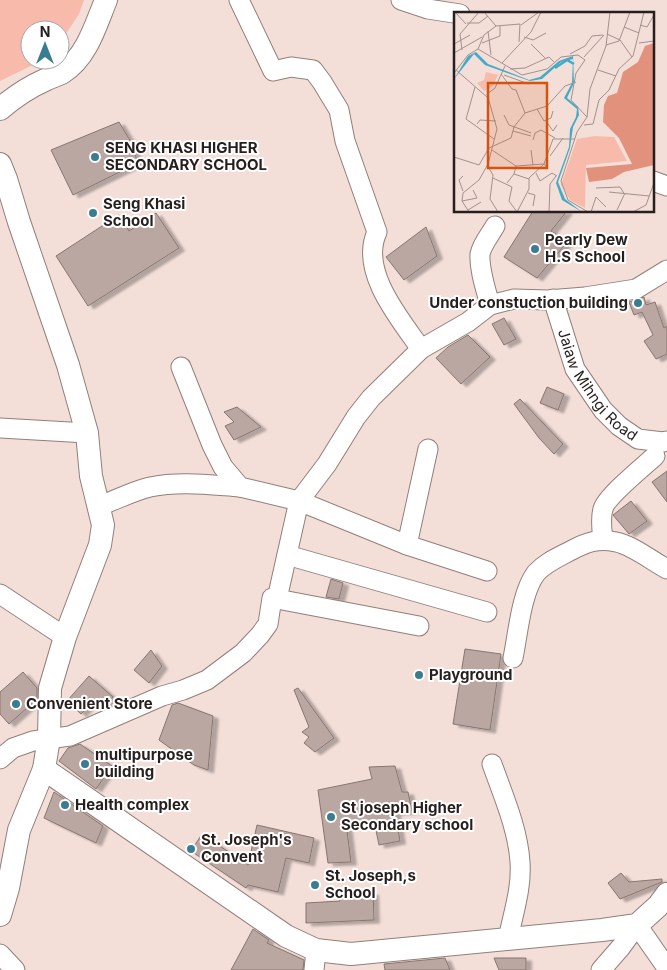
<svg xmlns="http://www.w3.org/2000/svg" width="667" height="970" font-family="Inter,sans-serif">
<defs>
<filter id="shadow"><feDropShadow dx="5.5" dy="3" stdDeviation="1" flood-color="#0004"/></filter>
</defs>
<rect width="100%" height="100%" fill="#f3ded8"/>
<!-- green -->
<path fill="#f8bbab" d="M0,0H84L79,14L60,43V30H30V60H43L0,81Z"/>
<!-- building -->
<g fill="#bba7a2" stroke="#887570" filter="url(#shadow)">
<path d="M119,122L131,142L138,163L73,195L51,150Z"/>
<path d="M533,211H567L551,231L568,241L537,278L504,257Z"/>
<path d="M156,213L179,248L88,306L56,256L119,215L129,231Z"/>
<path d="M426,227L437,256L404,280L386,257Z"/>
<path d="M644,297L646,305L655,302L664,328L667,326V354L656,359L644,341L653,335L642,312L634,315L629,302Z"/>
<path d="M504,318L516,339L504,345L492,324Z"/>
<path d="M468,335L490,357L461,384L436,358L448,347Z"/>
<path d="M547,387L564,394L558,410L540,403Z"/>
<path d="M520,399L563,444L554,454L539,438L514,404Z"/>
<path d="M237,407L261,427L234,440L225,426L234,422L224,412Z"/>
<path d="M667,471V502L652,482Z"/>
<path d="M631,501L647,521L629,534L613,515Z"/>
<path d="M331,579L343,583L339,599L326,597Z"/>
<path d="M465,649L501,654L490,730L453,724Z"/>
<path d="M151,650L162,666L149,683L134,670Z"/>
<path d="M23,672L37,688V699L9,724L0,714V692Z"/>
<path d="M89,676L113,697L104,707L95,699L81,714L67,701Z"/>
<path d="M298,688L334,738L315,752L304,743L309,737L302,732L309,727L294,690Z"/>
<path d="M178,703L213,716L208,770L194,765L159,740L172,705Z"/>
<path d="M80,744L112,766L96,789L59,761L68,748Z"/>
<path d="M395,766L402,792H408L412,811L395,812L400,841L379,845L374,821L346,823L351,862L328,863L318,790L372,779L369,767Z"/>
<path d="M54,792L103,826L96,843L44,818Z"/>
<path d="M257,825L314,838L309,863L286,858L278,892L248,885L246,888L191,851L202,834L248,865Z"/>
<path d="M621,873L629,882L662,879V882L620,899L608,883Z"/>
<path d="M373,892L374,920L306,923V903L340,901L339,894Z"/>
<path d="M253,929L269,940L267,943L304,960L303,970H231Z"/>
<path d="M445,958L450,970H385L384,964Z"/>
<path d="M494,958H526V970H499Z"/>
</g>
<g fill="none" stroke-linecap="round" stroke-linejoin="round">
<defs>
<g id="minor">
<path d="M239,0L273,71L291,67L313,70L322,82L339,110L345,141L377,232C359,271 400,319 421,349"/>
<path d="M401,0L428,9L460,14"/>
<path d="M653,181L667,186"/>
<path id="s1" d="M553,299L575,369L603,410L619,426L638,439L663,442L667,441"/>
<path d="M490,305C486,290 479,270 480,254C482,244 490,235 495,226"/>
<path d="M181,367L212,445L223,467L240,487L299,501L407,545L487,571"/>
<path d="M0,428L87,433"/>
<path d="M99,506C116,500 133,491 150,487C180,481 210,485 240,487"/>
<path d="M603,540C602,530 600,519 603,509C606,497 644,466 655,456"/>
<path d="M407,545L428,449"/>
<path d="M287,555L487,612"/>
<path d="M0,594L65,637"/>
<path d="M277,599L419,626"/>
<path d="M513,658C518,634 521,593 536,573C546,562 559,557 572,550C587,542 599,538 616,542C632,545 652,561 667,569"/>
<path d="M0,759L13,748L33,741L70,736L162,696L183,690L207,680L243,653L260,635L268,624L272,598L277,599L299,501L327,464L356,417L371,398L421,349L468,322L490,305L514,299L548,300L585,297L636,289L667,270"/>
<path d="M492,764C503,795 518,829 520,862C522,888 513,914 508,939"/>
<path d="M0,954L15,970"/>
<path d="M314,970L316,950"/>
<path d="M601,970L621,947L637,925L667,968"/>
</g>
<g id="tertiary">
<path d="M0,109C13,98 29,87 45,80C51,77 58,75 63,72C87,57 96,24 106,0"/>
<path d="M0,164L6,179L19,222L68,365L87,433L91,476L103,525L100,545L65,637L50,688L49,738L44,769L19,830L8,888L0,915"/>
<path d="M44,769L286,936L316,950L351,954L602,930L637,925L658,906L667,894"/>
</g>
</defs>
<!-- minor casing -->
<use href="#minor" stroke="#927f7a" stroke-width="21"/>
<!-- tertiary casing -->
<use href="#tertiary" stroke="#927f7a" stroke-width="24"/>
<!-- minor -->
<use href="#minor" stroke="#fff" stroke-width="19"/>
<!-- tertiary -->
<use href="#tertiary" stroke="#fff" stroke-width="22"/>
</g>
<!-- markers -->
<g fill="#3c7c90" stroke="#fff" stroke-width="2">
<circle cx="95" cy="157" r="5"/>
<circle cx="93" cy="213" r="5"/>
<circle cx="535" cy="249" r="5"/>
<circle cx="638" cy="303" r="5"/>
<circle cx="419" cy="675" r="5"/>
<circle cx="16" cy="704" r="5"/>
<circle cx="85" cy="764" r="5"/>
<circle cx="65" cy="805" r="5"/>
<circle cx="331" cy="817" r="5"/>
<circle cx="191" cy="849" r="5"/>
<circle cx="315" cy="885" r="5"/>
</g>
<g text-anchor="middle" stroke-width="4" stroke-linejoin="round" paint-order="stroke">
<!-- poi labels -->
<g font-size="15" font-weight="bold" fill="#261f1d" stroke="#fff" text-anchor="start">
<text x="105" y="153">SENG KHASI HIGHER<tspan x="105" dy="17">SECONDARY SCHOOL</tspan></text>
<text x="103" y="209">Seng Khasi<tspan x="103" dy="17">School</tspan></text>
<text x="545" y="245">Pearly Dew<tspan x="545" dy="17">H.S School</tspan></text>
<text x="628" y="308" text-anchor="end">Under constuction building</text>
<text x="429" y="680">Playground</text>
<text x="26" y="709">Convenient Store</text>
<text x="95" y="760">multipurpose<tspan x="95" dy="17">building</tspan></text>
<text x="75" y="810">Health complex</text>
<text x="341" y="813">St joseph Higher<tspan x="341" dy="17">Secondary school</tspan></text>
<text x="201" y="845">St. Joseph's<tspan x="201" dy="17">Convent</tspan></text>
<text x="325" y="881">St. Joseph,s<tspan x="325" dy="17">School</tspan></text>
</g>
<!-- street labels -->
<g font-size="15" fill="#261f1d" stroke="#fff">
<text dy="5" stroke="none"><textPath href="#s1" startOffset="99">Jaiaw Mihngi Road</textPath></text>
</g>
</g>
<!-- overview -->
<g transform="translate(454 12)">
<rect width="200" height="200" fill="#f3ded8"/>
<path d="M32,60L44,63L39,74L30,79L23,71L30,68ZM141,124L160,125L173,149L132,153L131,196L116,188L107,173L123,127Z" fill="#f8bbab"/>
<path d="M200,31V153L170,160L158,167L135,170L132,156L178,152L165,126L149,110L150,93L154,84L163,81L169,60L184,50L191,34Z" fill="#e2917d"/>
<path d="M22,40L34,52L75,68L86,65L105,49L119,44L120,71L113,86L124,95L125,103L119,115L116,136L104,170L111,187L128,200L108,188L102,171L115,135L116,117L122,105L123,97L110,86L118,71L119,47L107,50L88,67L76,69L31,53L20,42L0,67L14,44Z" fill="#43aac8"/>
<path fill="none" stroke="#43aac8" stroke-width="2.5" d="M101,56L113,48L120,52"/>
<path fill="none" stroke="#a1928d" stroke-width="1" d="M1,0L12,12M30,0L42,14M13,11H25L34,4M67,13L85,0M186,13L193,15L200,3M170,15L185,21M34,19L37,43M153,22L166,28L178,45M70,25L79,28L92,21M28,31L46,24V14M185,31L200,29M0,32L16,23M77,32L92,47M152,33L165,29L176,0M24,37L30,23L42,14L66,12L65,30M8,38L6,22L25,0M0,41L28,25M116,42L131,34L138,24L149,23M130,45L150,23M48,51L77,20L87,0M56,57L71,56L95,45L100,50M2,58L33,85M144,58L162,64M0,61L14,43L24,37L68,63L93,57L107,45L124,43L131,48L122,61L117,88L133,105M47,62L58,77L62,78L71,101M50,63L75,72M21,75L12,107L40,127M83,97L90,109L97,106L99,99M50,103L55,113L77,121M92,109L99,119L103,113M23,112L26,108L42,109M130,113L139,112L145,88L155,78L165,57L179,44L190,0M59,119L77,124M79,128L81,121L87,118L101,126M38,138L62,154L90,152L99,127H121M77,138L79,153M96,144L109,126M0,145L25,153L35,136L57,126L60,115L71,101L93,94L111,74L122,70M33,153L39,163L36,187L44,200M82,161L86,169L98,161L103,164M60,162L75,167M39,166L58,175L55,189L63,200M53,171L60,162L62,154M142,176L166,175L171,183M9,179L5,168L9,164M155,180L195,184M74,181L81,183L79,194M8,189L23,186L19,178M14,198L27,190M163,198L170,183M15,200L8,189L9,181L25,168L34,152L43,117L33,82L41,76L51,54M63,200L75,177V166L90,152L93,156M95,200L96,172L102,164M134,200L114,188L107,169L123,120L133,105L136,77L152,34L156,0M137,200L142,185L152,195M179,200L192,193L200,171"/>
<path fill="#d5530e" fill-opacity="0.15" stroke="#d5530e" stroke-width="2.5" d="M34,71H93V156H34Z"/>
<rect width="200" height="200" fill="none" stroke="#261f1d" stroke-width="2.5"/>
</g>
<!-- north arrow -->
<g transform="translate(45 45)"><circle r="24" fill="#ffffff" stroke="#a8a5a5"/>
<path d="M0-4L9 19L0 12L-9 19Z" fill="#3c7c90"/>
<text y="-8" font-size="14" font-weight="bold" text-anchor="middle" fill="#261f1d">N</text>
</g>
</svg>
